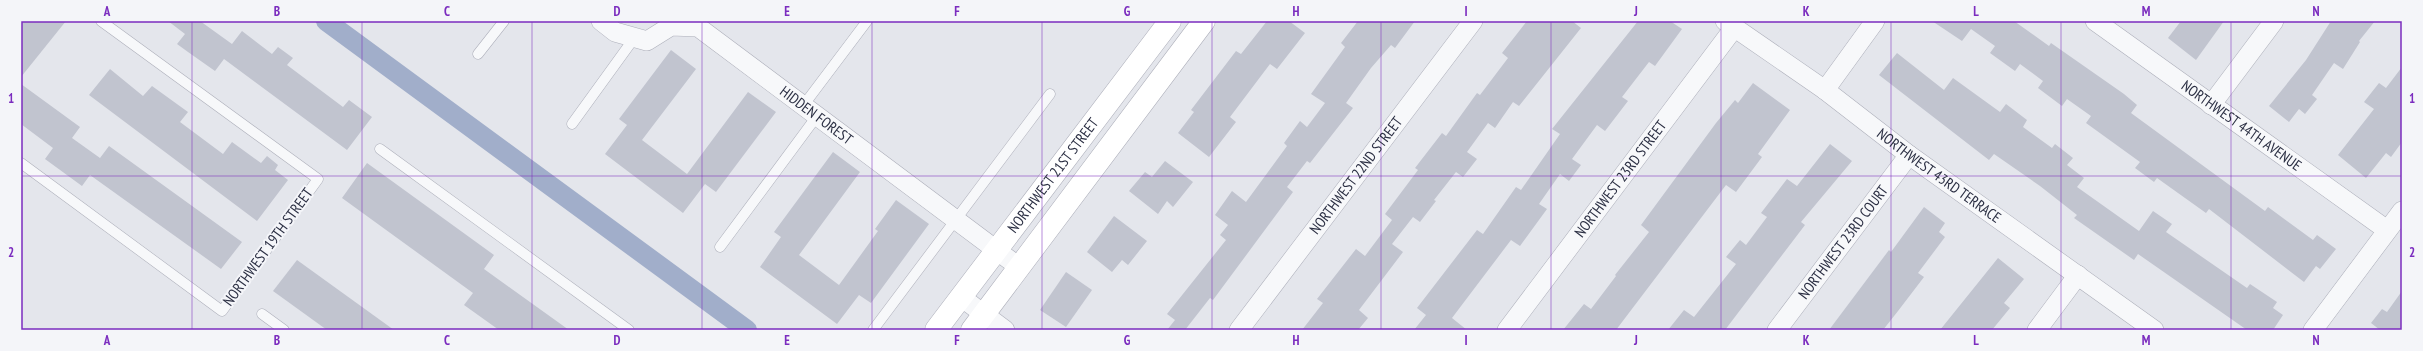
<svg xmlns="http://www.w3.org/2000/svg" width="2423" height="351" font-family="'PT Sans Narrow',sans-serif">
<rect width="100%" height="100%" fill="#e4e6ec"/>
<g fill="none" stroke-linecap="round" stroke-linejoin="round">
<!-- canal -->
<path stroke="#a1aeca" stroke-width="20" d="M326,21L747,330"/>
</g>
<!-- building -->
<g fill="#c1c4cf">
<path d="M21,21H66L21,77Z"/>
<path d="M168,21H200L232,44L242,31L272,54L278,47L293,58L287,65L343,107L349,100L372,117L347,150L224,59L215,71L188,52L177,44L185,34Z"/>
<path d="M1267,21H1289L1305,33L1277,69L1270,64L1230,117L1236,122L1209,157L1178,133L1194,112L1191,110L1236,51L1241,54Z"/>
<path d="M1358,21H1415L1395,48L1391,45L1371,68L1346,103L1353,108L1310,163L1307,161L1287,187L1293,192L1213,300L1210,298L1185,330H1167L1175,320L1167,314L1226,240L1220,235L1228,225L1215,215L1232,191L1246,202L1287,146L1284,143L1300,121L1307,127L1325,103L1311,94L1345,47L1341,43Z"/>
<path d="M1527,21H1572L1581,28L1519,106L1513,102L1495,128L1488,123L1467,152L1477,159L1463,177L1456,172L1434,200L1436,201L1420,222L1413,217L1392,244L1403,252L1359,310L1368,318L1358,330H1302L1323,303L1317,299L1356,249L1365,256L1392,220L1385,214L1418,170L1415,168L1442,133L1446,136L1477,93L1480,95L1508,58L1502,53Z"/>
<path d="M1638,21H1670L1682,29L1655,66L1649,62L1622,97L1628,101L1605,131L1597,125L1572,159L1581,165L1569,181L1560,174L1539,204L1547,209L1520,246L1511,240L1452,318L1467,330H1414L1426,315L1417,308L1477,230L1483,234L1516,187L1521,190L1560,134L1552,129Z"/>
<path d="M1932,21H2014L2049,46L2051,43L2124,94L2137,105L2131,113L2265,211L2268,207L2313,240L2317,235L2336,249L2320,269L2316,266L2304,282L2209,209L2206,213L2157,178L2154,182L2135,168L2140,162L2086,123L2091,116L2067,99L2062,106L2038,88L2043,81L2020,64L2015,71L1990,53L1995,46L1971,29L1962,41Z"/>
<path d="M2181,21H2224L2196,60L2168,38Z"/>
<path d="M2331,21H2375L2359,41L2360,42L2343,69L2334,63L2312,95L2317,99L2305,114L2299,109L2289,122L2269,106L2306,60Z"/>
<path d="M671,50L696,69L642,140L687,174L748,92L776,112L716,192L705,184L683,213L605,154L627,125L619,119Z"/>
<path d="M1897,53L1944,90L1953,78L2000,112L2006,104L2027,120L2023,127L2052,148L2055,144L2073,158L2067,165L2084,178L2077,187L2139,231L2153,211L2172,224L2166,232L2247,288L2250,284L2277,302L2273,308L2283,315L2273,330H2247L2138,254L2134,260L2074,218L2077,215L2040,186L1994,154L1989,160L1879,75Z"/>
<path d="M2402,67V142L2391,157L2386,153L2366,178L2338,155L2374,109L2364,102L2379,83L2386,88Z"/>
<path d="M110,69L143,96L152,86L188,112L180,122L223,154L232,142L261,163L267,156L278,165L275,170L288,180L257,221L89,95Z"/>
<path d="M1753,83L1790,110L1758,154L1762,157L1736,192L1726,185L1616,330H1563L1584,304L1591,309L1616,276L1615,275L1649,232L1641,225L1716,123L1735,100L1738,103Z"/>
<path d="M21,84L80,127L72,138L100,158L109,146L242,242L221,269L90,175L82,186L45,159L53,148L21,124Z"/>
<path d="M1830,144L1852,161L1801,222L1805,225L1725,330H1668L1684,310L1694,317L1736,264L1726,257L1740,240L1746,245L1767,217L1761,213L1787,179L1797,186Z"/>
<path d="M833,152L860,172L799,255L839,285L878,231L875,229L896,200L929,224L871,303L859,295L837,324L760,267L781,237L774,232Z"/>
<path d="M1165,161L1193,182L1173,207L1167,201L1158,214L1129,191L1145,172L1152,177Z"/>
<path d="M367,163L494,255L484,269L569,330H499L464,305L473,293L342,198Z"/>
<path d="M1924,207L1945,223L1939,232L1945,237L1918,273L1924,277L1898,311L1883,330H1829L1889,250L1891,252Z"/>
<path d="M1114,216L1147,241L1128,265L1122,260L1112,272L1087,252Z"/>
<path d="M1998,258L2024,279L2004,303L2010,308L1992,330H1940Z"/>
<path d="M297,260L394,330H327L273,291Z"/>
<path d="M1066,272L1092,290L1066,327L1040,310Z"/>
<path d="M2402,291V330H2380L2371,323L2382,309L2387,312Z"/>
</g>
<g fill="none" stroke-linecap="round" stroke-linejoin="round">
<defs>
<g id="lane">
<path d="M478,54L504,21"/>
<path d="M803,106L867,21"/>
<path d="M572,124L635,37"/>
<path d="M380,149L629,330"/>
<path d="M21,163L222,311L318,179L101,21"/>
<path d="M720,247L817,116"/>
<path d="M262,314L284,330"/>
<path d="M873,330L1050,94"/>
</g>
<g id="street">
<path id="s1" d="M601,21L615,32L647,41L671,26L698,27L1019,267"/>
<path id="s2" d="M1725,21L1825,90L1909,155L2154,330"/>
<path id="s3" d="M2095,21L2387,230"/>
<path d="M1825,90L1875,21"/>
<path d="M2211,105L2274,21"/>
<path d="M961,297L1005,330"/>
<path id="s4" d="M1239,330L1473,21"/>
<path id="s5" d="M1507,330L1734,28"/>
<path id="s6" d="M1777,330L1909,155"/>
<path d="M2037,330L2078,275"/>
<path d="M2313,330L2402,211"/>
</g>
<g id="secondary">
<path id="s7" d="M936,330L1170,21"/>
<path d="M972,330L1204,21"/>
</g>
</defs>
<!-- lane casing -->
<use href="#lane" stroke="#adafba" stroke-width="11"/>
<!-- street casing -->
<use href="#street" stroke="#adafba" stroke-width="20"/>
<!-- secondary casing -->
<use href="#secondary" stroke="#adafba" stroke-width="23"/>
<!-- lane -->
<use href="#lane" stroke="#f7f8fa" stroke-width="10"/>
<!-- street -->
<use href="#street" stroke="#f7f8fa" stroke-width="19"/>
<!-- secondary -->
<use href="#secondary" stroke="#fff" stroke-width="22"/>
</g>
<!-- grid -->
<path fill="none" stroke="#7b2cbf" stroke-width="1" stroke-opacity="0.55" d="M192,21V330M362,21V330M532,21V330M702,21V330M872,21V330M1042,21V330M1212,21V330M1381,21V330M1551,21V330M1721,21V330M1891,21V330M2061,21V330M2231,21V330M21,176H2402"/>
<g text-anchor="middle" stroke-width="4" stroke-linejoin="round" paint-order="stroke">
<!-- street labels -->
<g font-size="15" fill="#2c3044" stroke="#f4f5f9">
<text dy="5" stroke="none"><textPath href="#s1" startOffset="254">HIDDEN FOREST</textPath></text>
<text dy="5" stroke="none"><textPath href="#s3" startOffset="180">NORTHWEST 44TH AVENUE</textPath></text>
<text dy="5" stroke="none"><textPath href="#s7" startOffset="194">NORTHWEST 21ST STREET</textPath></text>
<text dy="5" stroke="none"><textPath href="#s2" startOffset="264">NORTHWEST 43RD TERRACE</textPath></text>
<text dy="5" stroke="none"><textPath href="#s4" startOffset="194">NORTHWEST 22ND STREET</textPath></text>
<text dy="5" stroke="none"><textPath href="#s5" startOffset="189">NORTHWEST 23RD STREET</textPath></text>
<text dy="5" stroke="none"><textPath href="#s6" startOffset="110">NORTHWEST 23RD COURT</textPath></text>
<text transform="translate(268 247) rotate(-54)" y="5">NORTHWEST 19TH STREET</text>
</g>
</g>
<!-- border -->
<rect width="2423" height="351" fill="none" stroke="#f4f5f9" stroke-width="44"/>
<rect x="22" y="22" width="2379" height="307" fill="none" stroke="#7b2cbf" stroke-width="1.5"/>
<g font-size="13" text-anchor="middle" font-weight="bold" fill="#7b2cbf">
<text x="107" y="16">A</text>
<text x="277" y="16">B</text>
<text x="447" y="16">C</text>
<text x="617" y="16">D</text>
<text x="787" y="16">E</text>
<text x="957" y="16">F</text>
<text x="1127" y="16">G</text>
<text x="1296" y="16">H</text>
<text x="1466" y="16">I</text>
<text x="1636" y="16">J</text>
<text x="1806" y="16">K</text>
<text x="1976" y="16">L</text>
<text x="2146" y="16">M</text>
<text x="2316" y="16">N</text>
<text x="11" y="103">1</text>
<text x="2412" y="103">1</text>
<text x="11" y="257">2</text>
<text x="2412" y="257">2</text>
<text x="107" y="345">A</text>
<text x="277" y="345">B</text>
<text x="447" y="345">C</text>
<text x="617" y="345">D</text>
<text x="787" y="345">E</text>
<text x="957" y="345">F</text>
<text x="1127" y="345">G</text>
<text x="1296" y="345">H</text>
<text x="1466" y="345">I</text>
<text x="1636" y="345">J</text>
<text x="1806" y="345">K</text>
<text x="1976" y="345">L</text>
<text x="2146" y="345">M</text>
<text x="2316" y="345">N</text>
</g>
</svg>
